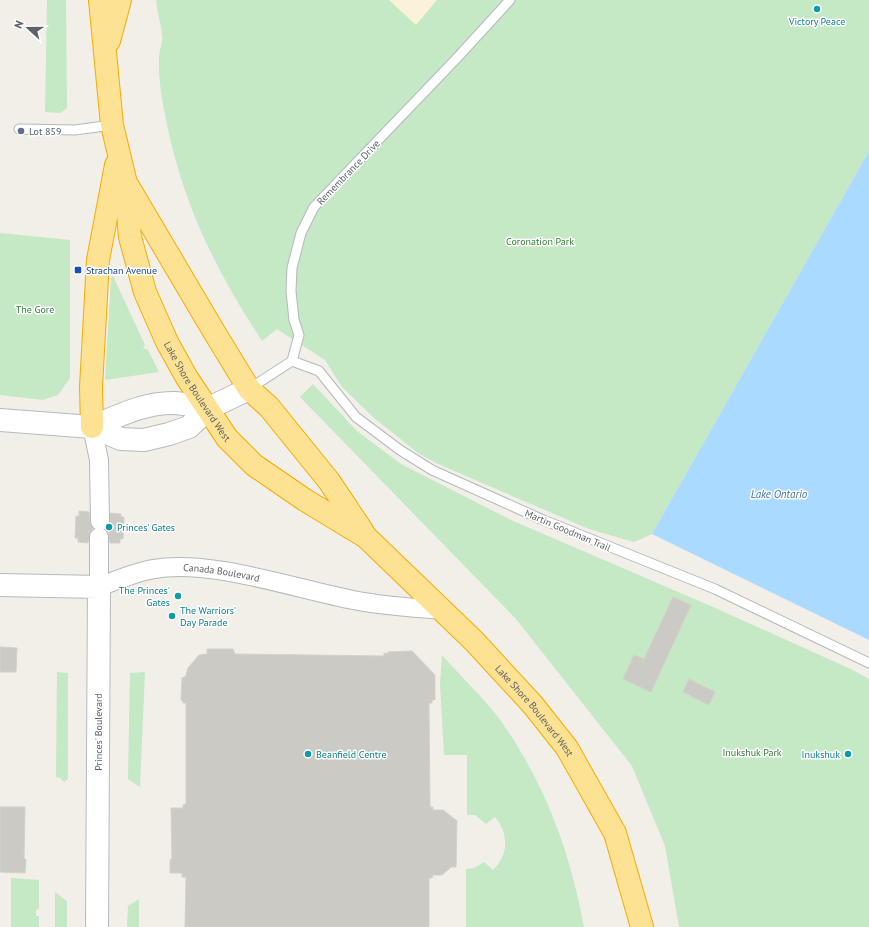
<svg xmlns="http://www.w3.org/2000/svg" width="869" height="927" font-family="'PT Sans',sans-serif">
<rect width="100%" height="100%" fill="#f1efe8"/>
<!-- green -->
<g fill="#c5e8c5">
<path d="M47,0H66L67,108L60,113L45,112Z"/>
<path d="M156,0H869V151L652,534L634,542L589,529L438,464L418,453L374,418L342,387L325,360L277,329L262,341C219,275 188,215 170,138C164,111 158,84 159,57C159,52 161,47 162,42C163,28 157,14 156,0Z"/>
<path d="M0,233L70,240V378L58,395L43,400L0,395Z"/>
<path d="M113,276L145,345L143,348L148,350L159,372L105,380L111,278Z"/>
<path d="M313,384L357,431L401,464L511,520L713,607L853,670L869,679V927H679L665,846L632,766L516,619L300,397Z"/>
<path d="M442,655C461,677 484,698 501,721C545,784 570,851 584,927H466V869L474,868L484,862L493,870C509,854 509,834 495,817L486,824L475,815H467V755H444L440,684Z"/>
<path d="M57,672L68,673V779L64,782L60,778L56,777Z"/>
<path d="M145,672L140,787L128,779L130,673Z"/>
<path d="M11,878L39,880V909L36,910V916H39V927H11Z"/>
<path d="M55,892L67,901V927H55Z"/>
<path d="M139,899V927H127L128,906Z"/>
</g>
<!-- sand -->
<path fill="#fbf3d9" d="M389,0H437L416,25Z"/>
<!-- water -->
<path fill="#aadaff" d="M869,151V640L652,534Z"/>
<!-- building -->
<g fill="#cccac5" stroke="#d6d1c6">
<path d="M79,511L89,512L90,522L93,528L90,532L88,543L78,542V538H75L76,516H79Z"/>
<path d="M110,513L121,514V517H124L123,539H120V543H110L108,532L106,530L109,526Z"/>
<path d="M673,597L691,605L651,692L623,679L634,655L644,659Z"/>
<path d="M0,647L17,648L16,672H0Z"/>
<path d="M207,649H233L235,654L384,656V653L388,654V652L412,651L435,675V700H432V703H429L430,807H433V810H443L457,821L456,867H451L442,875H433L432,878H429V927H185L186,877H182V873H170V860L172,858L171,808H183V805L186,804V703H183V701L181,700L182,678L186,676L188,668L199,655L207,654Z"/>
<path d="M689,679L715,692L709,705L683,692Z"/>
<path d="M0,807H25L24,858L26,860L25,873L0,872Z"/>
</g>
<g fill="none" stroke-linecap="round" stroke-linejoin="round">
<defs>
<g id="lane">
<path d="M19,129L75,130L112,125"/>
<path d="M292,361L319,371L356,417L400,450L432,470L541,519L715,589L869,663"/>
<path d="M249,389L292,361L299,335L294,320L291,291L292,268L301,233L314,207L456,59L510,0"/>
</g>
<g id="street">
<path d="M92,427L99,460L100,521"/>
<path id="s1" d="M99,537V587C117,580 135,572 154,569C210,559 296,589 353,600C383,606 413,608 443,610"/>
</g>
<g id="secondary">
<path d="M0,420L92,427L121,439L144,440L169,434L189,427L209,408L249,389"/>
<path d="M92,427C118,416 146,402 175,403C186,404 198,406 209,408"/>
<path d="M0,585L99,587L97,927"/>
</g>
<g id="highway">
<path id="s2" d="M100,0L112,125L125,179L130,237L145,292L167,342L187,378L227,438L254,465L305,500L366,537L474,641L533,705L567,748L615,833L642,927"/>
<path d="M109,41L120,0"/>
<path d="M128,186L213,330L249,389L269,407L329,481L363,532"/>
<path d="M92,427L91,387L98,260L116,165"/>
</g>
</defs>
<!-- lane casing -->
<use href="#lane" stroke="#b5b8bc" stroke-width="11"/>
<!-- street casing -->
<use href="#street" stroke="#b5b8bc" stroke-width="20"/>
<!-- secondary casing -->
<use href="#secondary" stroke="#b6babf" stroke-width="24"/>
<!-- highway casing -->
<use href="#highway" stroke="#f9ab00" stroke-width="24"/>
<!-- lane -->
<use href="#lane" stroke="#fff" stroke-width="9"/>
<!-- street -->
<use href="#street" stroke="#fff" stroke-width="18"/>
<!-- secondary -->
<use href="#secondary" stroke="#fff" stroke-width="22"/>
<!-- highway -->
<use href="#highway" stroke="#fde293" stroke-width="22"/>
</g>
<!-- markers -->
<g fill="#0f9aa8" stroke="#fff" stroke-width="1.5">
<circle cx="817" cy="9" r="4"/>
<circle cx="109" cy="527" r="4"/>
<circle cx="178" cy="596" r="4"/>
<circle cx="172" cy="616" r="4"/>
<circle cx="308" cy="754" r="4"/>
<circle cx="848" cy="754" r="4"/>
</g>
<circle fill="#5c6f8a" stroke="#fff" stroke-width="1.5" cx="21" cy="131" r="4"/>
<rect fill="#1a4fb4" stroke="#fff" stroke-width="1.5" x="74" y="266" width="8" height="8" rx="2"/>
<g text-anchor="middle" stroke-width="3" stroke-linejoin="round" paint-order="stroke">
<!-- culture labels -->
<g font-size="10" fill="#0d838f" stroke="#fff" text-anchor="start">
<text x="817" y="25" text-anchor="middle">Victory Peace</text>
<text x="117" y="531">Princes' Gates</text>
<text x="170" y="594" text-anchor="end">The Princes'<tspan x="170" dy="12">Gates</tspan></text>
<text x="180" y="614">The Warriors'<tspan x="180" dy="12">Day Parade</tspan></text>
<text x="316" y="758">Beanfield Centre</text>
<text x="840" y="758" text-anchor="end">Inukshuk</text>
</g>
<!-- service labels -->
<g font-size="10" fill="#4e5e75" stroke="#fff" text-anchor="start">
<text x="29" y="135">Lot 859</text>
</g>
<!-- street labels -->
<g font-size="10" fill="#5f6368" stroke="#fff">
<text transform="translate(348 172) rotate(-46)" y="4">Remembrance Drive</text>
<text dy="4" stroke="none"><textPath href="#s2" startOffset="409">Lake Shore Boulevard West</textPath></text>
<text transform="translate(568 530) rotate(23)" y="4">Martin Goodman Trail</text>
<text dy="4" stroke="none"><textPath href="#s1" startOffset="176">Canada Boulevard</textPath></text>
<text dy="4" stroke="none"><textPath href="#s2" startOffset="878">Lake Shore Boulevard West</textPath></text>
<text transform="translate(98 732) rotate(-90)" y="4">Princes' Boulevard</text>
</g>
<!-- park labels -->
<g font-size="10" fill="#348238" stroke="#fff">
<text x="540" y="245">Coronation Park</text>
<text x="35" y="313">The Gore</text>
<text x="752" y="756">Inukshuk Park</text>
</g>
<!-- transit labels -->
<g font-size="10" fill="#164399" stroke="#fff" text-anchor="start">
<text x="86" y="274">Strachan Avenue</text>
</g>
<!-- water labels -->
<g font-size="11" font-style="italic" fill="#4174aa" stroke="#fff">
<text x="779" y="498">Lake Ontario</text>
</g>
</g>
<!-- north arrow -->
<g transform="translate(28 28) rotate(291)" stroke="#ffffff" stroke-width="3" paint-order="stroke">
<path d="M0-3L7 15L0 10L-7 15Z" fill="#5f6368"/>
<text y="-6" font-size="11" font-weight="bold" text-anchor="middle" fill="#5f6368">N</text>
</g>
</svg>
